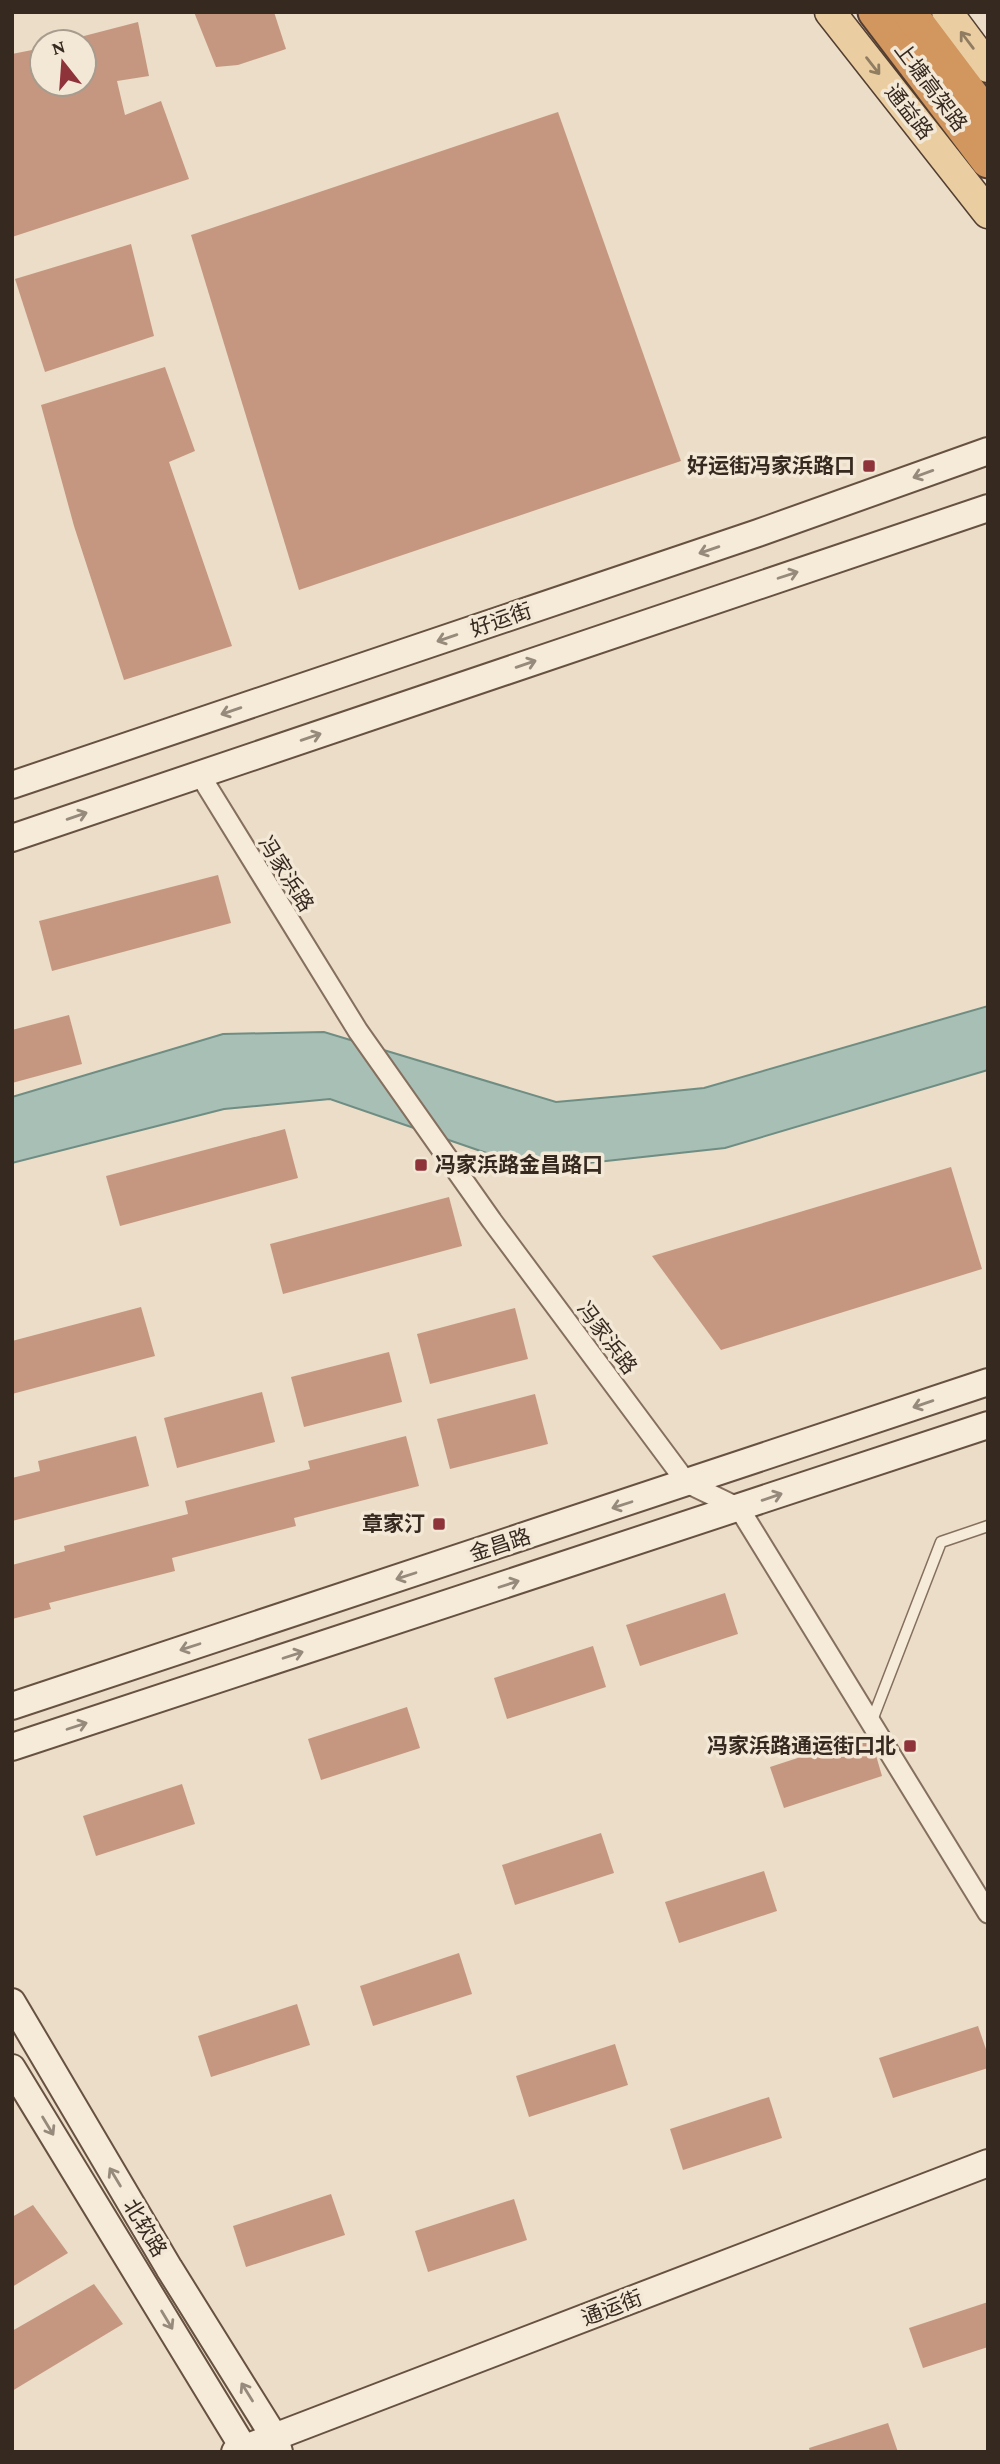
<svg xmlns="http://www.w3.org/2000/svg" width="1000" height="2464" font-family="'Crimson Pro','Noto Sans SC',serif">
<rect width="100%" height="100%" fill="#ebddc7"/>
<!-- water -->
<path fill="#a8bfb6" stroke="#6f8d83" stroke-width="2" d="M988,1006V1070L725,1148L533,1169L330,1099L224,1109L12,1163V1097L223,1034L324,1032L556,1102L634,1095L704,1088Z"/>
<!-- building -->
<g fill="#c69780">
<path d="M194,12H274L286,49L238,65L216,67Z"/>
<path d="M138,22L149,76L117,81L125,115L161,101L189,179L12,237V54L42,48V84H84V36Z"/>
<path d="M558,112L681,461L299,590L191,235Z"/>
<path d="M131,244L154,336L45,372L15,279Z"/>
<path d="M165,367L195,451L169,462L232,646L124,680L74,526L41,405Z"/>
<path d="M218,875L231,923L52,971L39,921Z"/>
<path d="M69,1015L82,1064L12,1083V1030Z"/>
<path d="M285,1129L298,1178L120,1226L106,1176Z"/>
<path d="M951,1167L982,1269L721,1350L652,1256Z"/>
<path d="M449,1197L462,1246L283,1294L270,1244Z"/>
<path d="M141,1307L155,1356L12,1394V1341Z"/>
<path d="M515,1308L528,1359L430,1384L417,1334Z"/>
<path d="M389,1352L402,1402L304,1427L291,1377Z"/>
<path d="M262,1392L275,1442L177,1468L164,1418Z"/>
<path d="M535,1394L548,1444L450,1469L437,1419Z"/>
<path d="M136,1436L149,1486L12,1521V1478L40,1471L38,1461Z"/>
<path d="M406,1436L419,1486L294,1518L296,1526L172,1558L175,1571L49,1603L51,1609L12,1619V1565L65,1551L64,1546L188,1514L185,1501L310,1469L308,1461Z"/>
<path d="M725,1593L738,1634L640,1666L626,1625Z"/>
<path d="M593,1646L606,1687L507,1719L494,1678Z"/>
<path d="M407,1707L420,1748L321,1780L308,1739Z"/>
<path d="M865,1736L875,1752L882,1776L784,1808L770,1767Z"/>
<path d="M182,1784L195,1824L96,1856L83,1816Z"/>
<path d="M601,1833L614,1873L515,1905L502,1865Z"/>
<path d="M764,1871L777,1911L679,1943L665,1902Z"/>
<path d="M459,1953L472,1994L373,2026L360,1986Z"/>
<path d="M297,2004L310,2045L211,2077L198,2036Z"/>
<path d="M978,2026L988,2055V2068L893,2098L879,2058Z"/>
<path d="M615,2044L628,2085L529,2117L516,2076Z"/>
<path d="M769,2097L782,2138L683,2170L670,2129Z"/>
<path d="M331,2194L345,2235L246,2267L233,2226Z"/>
<path d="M514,2199L527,2240L428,2272L415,2231Z"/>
<path d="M33,2205L68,2253L12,2287V2217Z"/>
<path d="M94,2284L123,2324L12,2391V2331Z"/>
<path d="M988,2302V2347L923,2368L909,2328Z"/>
<path d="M888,2423L898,2452H810L809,2448Z"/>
</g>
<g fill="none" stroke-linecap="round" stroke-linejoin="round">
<defs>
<path id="lane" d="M871,1723L941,1542L988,1526"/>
<path id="street" d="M200,775L358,1031L492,1221L687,1483L739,1508L988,1913"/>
<g id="secondary">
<path d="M12,785L758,533L988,451"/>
<path d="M12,838L988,508"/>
<path d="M12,1706L988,1382"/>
<path d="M12,1747L988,1425"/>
<path d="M12,2002L169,2268L275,2438L279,2452"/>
<path d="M12,2068L246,2452"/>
<path d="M235,2452L988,2163"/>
</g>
<g id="primary">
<path d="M830,12L988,213"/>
<path d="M947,12L988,67"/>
</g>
<g id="highway">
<path d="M875,12L988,161"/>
<path d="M909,12L988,117"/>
</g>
</defs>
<!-- lane casing -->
<use href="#lane" stroke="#856f5e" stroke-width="13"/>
<!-- street casing -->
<use href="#street" stroke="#856f5e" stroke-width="23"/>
<!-- secondary casing -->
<use href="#secondary" stroke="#675141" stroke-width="30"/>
<!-- primary casing -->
<use href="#primary" stroke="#533e31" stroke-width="33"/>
<!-- highway casing -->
<use href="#highway" stroke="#533e31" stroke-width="37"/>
<!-- lane -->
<use href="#lane" stroke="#f6ebd9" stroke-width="10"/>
<!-- street -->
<use href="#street" stroke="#f6ebd9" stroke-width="19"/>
<!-- secondary -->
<use href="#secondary" stroke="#f6ebd9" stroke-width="26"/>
<!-- primary -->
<use href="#primary" stroke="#eacea2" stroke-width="30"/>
<!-- highway -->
<use href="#highway" stroke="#d2965f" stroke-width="33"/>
</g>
<!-- one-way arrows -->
<defs><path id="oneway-shaft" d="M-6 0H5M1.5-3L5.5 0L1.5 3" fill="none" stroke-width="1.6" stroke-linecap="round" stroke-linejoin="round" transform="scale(1.75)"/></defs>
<g stroke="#907c61">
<use href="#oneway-shaft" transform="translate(967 40) rotate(-127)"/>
<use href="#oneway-shaft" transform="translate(873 66) rotate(52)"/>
</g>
<g stroke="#968a7c">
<use href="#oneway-shaft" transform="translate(923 474) rotate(160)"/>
<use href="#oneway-shaft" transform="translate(709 550) rotate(161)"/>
<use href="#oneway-shaft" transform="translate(788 575) rotate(-18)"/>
<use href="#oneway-shaft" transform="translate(447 638) rotate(161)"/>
<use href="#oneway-shaft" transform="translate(526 664) rotate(-19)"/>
<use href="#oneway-shaft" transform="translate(231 711) rotate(161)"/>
<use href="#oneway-shaft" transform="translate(311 737) rotate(-19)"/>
<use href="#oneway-shaft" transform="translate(77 816) rotate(-19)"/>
<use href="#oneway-shaft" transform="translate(923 1404) rotate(161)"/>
<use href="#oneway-shaft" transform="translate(772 1497) rotate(-19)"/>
<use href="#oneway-shaft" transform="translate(622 1505) rotate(162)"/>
<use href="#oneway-shaft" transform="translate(406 1576) rotate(162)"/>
<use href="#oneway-shaft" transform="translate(509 1584) rotate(-18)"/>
<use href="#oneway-shaft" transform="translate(190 1647) rotate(162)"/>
<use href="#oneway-shaft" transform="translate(293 1655) rotate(-18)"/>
<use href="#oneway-shaft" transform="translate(77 1726) rotate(-18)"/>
<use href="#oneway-shaft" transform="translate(48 2126) rotate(59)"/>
<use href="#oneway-shaft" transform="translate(115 2177) rotate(-121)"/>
<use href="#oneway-shaft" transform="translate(167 2320) rotate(59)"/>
<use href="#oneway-shaft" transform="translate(247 2392) rotate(-122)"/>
</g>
<!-- markers -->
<g fill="#8f333b" stroke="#f3e8d6" stroke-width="2.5">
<rect x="862" y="459" width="14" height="14" rx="3.5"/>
<rect x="414" y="1158" width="14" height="14" rx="3.5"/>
<rect x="432" y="1517" width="14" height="14" rx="3.5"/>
<rect x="903" y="1739" width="14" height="14" rx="3.5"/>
</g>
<g text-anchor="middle" stroke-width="7" stroke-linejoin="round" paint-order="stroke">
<!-- street labels -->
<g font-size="21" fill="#362920" stroke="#f3e8d6">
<text transform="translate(931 87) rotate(53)" y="7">上塘高架路</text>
<text transform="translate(909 112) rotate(52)" y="7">通益路</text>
<text transform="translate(501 620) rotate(-19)" y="7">好运街</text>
<text transform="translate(286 874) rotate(58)" y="7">冯家浜路</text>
<text transform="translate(607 1338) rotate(53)" y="7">冯家浜路</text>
<text transform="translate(500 1545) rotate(-18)" y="7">金昌路</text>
<text transform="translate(145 2228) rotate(59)" y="7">北软路</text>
<text transform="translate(612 2308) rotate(-21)" y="7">通运街</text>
</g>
<!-- poi labels -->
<g font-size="21" font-weight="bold" fill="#362920" stroke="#f3e8d6" text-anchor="end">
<text x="855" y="473">好运街冯家浜路口</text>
<text x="435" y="1172" text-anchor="start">冯家浜路金昌路口</text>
<text x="425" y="1531">章家汀</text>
<text x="896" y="1753">冯家浜路通运街口北</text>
</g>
</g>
<!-- border -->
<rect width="1000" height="2464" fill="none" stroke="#362920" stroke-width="28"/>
<!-- north arrow -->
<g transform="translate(63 63) rotate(343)"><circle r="33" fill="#f3e8d6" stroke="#a79c8d" stroke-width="2"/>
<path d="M0-5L12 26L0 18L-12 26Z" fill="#8f333b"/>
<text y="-10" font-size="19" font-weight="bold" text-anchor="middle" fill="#362920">N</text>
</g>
</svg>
